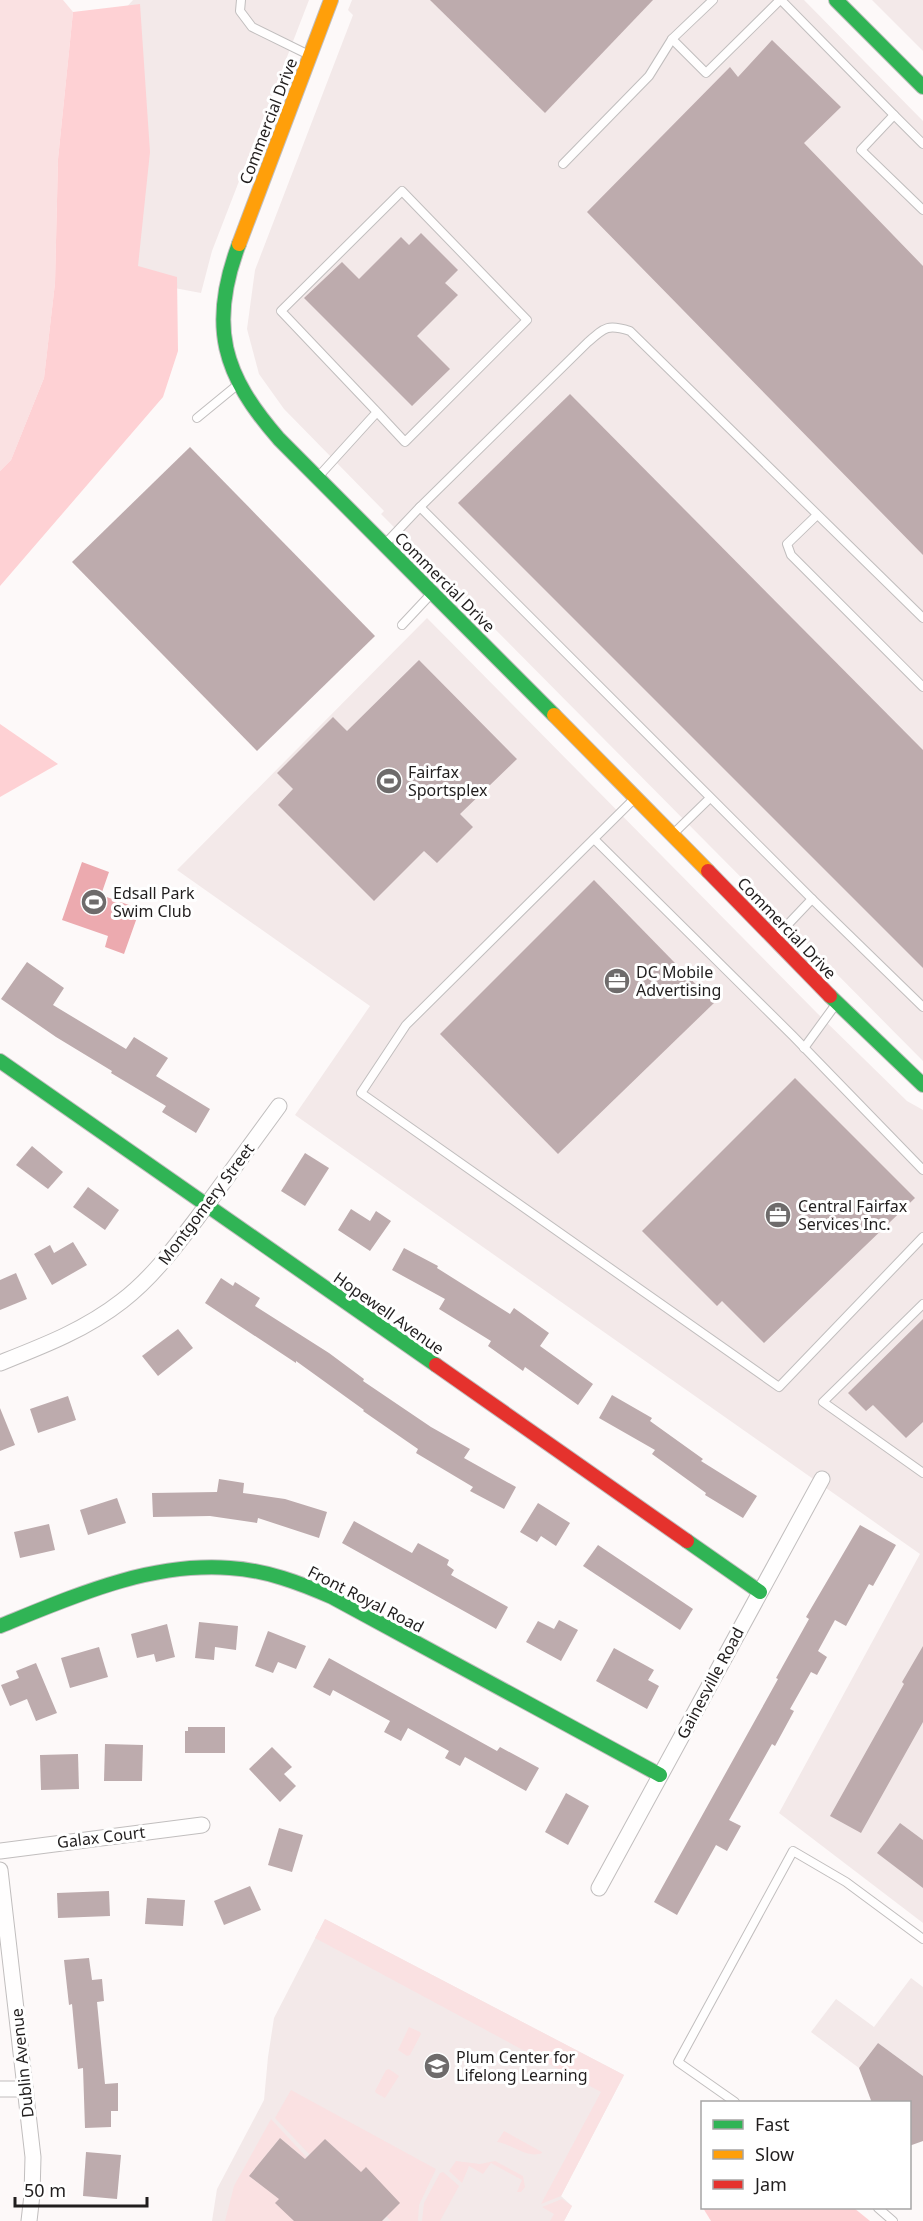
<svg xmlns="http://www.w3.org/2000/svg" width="923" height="2221" font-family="'Noto Sans',sans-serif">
<rect width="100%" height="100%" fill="#fdf9f9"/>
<!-- built -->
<g fill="#f3e9e9">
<path d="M133,0H309L212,251L201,293L121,278L114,21Z"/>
<path d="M352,0H804L923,121V1061L381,514L384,511L284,409L259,374L247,329L255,270L353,15L348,10Z"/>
<path d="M872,0H923V51Z"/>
<path d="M427,618L817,1013L907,1101L923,1110V1923L779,1813L920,1554L295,1115L370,1006L177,870Z"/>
<path d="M325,1919L624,2075L561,2196L572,2206L564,2221H212L217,2189L264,2100L268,2057L274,2018Z"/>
<path d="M911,1978L923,1987V2076L878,2043L859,2068L811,2032L836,1999L874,2027Z"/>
</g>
<!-- green -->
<g fill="#fae1e2">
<path d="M0,0H63L73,12L58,159L55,283L44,378L11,460L0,471Z"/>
<path d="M325,1919L624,2075L561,2196L541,2204L601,2092L315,1938Z"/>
<path d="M409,2027L420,2032L421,2034L410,2055L407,2056L398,2050Z"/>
<path d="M389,2069L399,2076L385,2098L376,2093L375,2091L386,2070Z"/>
<path d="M291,2090L436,2169L419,2205L418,2221H391L352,2181L354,2166L325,2139L311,2156L275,2118Z"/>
<path d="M271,2119L310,2161L309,2162L280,2138L249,2176L265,2188L275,2175L294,2221H225L234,2186Z"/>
<path d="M504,2131L542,2152V2153C527,2159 512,2144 497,2142Z"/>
<path d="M456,2161L480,2164L495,2161L523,2176L525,2187L521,2192H517L522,2180L491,2163L483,2174L469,2166L462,2183L449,2171Z"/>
<path d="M443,2172L459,2186L440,2221H422L424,2203L440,2173Z"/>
<path d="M562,2199L572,2206L564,2221H550L554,2214L542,2207Z"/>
</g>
<!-- forest -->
<g fill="#fed1d4">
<path d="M140,4L150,152L138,266L177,277L178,351L163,397L0,586V471L11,460L44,378L55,283L58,159L73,12Z"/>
<path d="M0,724L58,764L0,797Z"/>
<path d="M703,2208H854L870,2221H711Z"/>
</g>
<!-- water -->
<path fill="#ecaaaf" d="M82,862L109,872L101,895L140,909L124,954L105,947L108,936L62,920Z"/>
<!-- building -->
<g fill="#bdabad">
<path d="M430,0H653L545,113Z"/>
<path d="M772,40L841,107L804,143L923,266V555L587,212L730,67L738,77Z"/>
<path d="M421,233L458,270L445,283L458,295L417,336L450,369L412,406L304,298L342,262L359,279L401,237L409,245Z"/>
<path d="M570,394L923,750V968L458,503Z"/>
<path d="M190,447L375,636L257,751L72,562Z"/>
<path d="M419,660L517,759L460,814L473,827L437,863L424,851L374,901L278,805L293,789L277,773L333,717L347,731Z"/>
<path d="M594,880L714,1003L558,1154L440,1034Z"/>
<path d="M27,962L64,988L53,1005L126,1049L134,1037L168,1058L156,1076L210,1109L196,1133L162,1112L166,1106L111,1073L112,1071L56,1037L1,999Z"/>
<path d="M795,1078L915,1198L764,1343L722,1301L717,1306L642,1231Z"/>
<path d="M32,1146L63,1172L48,1189L16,1165Z"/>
<path d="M305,1153L329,1168L305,1206L281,1191Z"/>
<path d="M88,1187L119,1210L105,1230L73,1207Z"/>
<path d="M351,1209L370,1221L376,1211L391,1221L370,1251L338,1230Z"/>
<path d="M73,1242L87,1265L52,1285L34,1254L50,1245L54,1253Z"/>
<path d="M404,1248L438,1266L437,1268L510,1314L514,1308L549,1333L540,1346L593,1384L578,1405L525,1367L523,1371L488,1346L491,1341L439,1309L445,1299L392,1270Z"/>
<path d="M16,1273L27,1299L0,1310V1280Z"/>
<path d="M221,1278L233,1286L235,1282L260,1298L255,1306L329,1353L364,1379L363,1381L431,1427L470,1449L464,1458L516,1487L504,1509L470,1491L473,1487L416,1453L418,1449L363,1411L364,1410L296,1361V1363L205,1303Z"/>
<path d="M923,1319V1422L906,1438L873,1405L866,1411L848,1393Z"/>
<path d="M178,1329L193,1348L158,1376L142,1356Z"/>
<path d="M612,1395L652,1418L650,1421L703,1459L701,1461L757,1496L743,1518L705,1495L706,1493L652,1454L655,1450L599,1418Z"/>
<path d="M68,1396L76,1420L38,1433L30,1409Z"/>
<path d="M0,1408L15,1445L0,1451Z"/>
<path d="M219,1479L244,1483L243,1493L285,1499L327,1512L319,1538L258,1518L257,1523L210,1516L153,1517L152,1493L217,1492Z"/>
<path d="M117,1498L126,1523L88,1535L80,1510Z"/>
<path d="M538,1503L570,1523L556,1546L541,1536L537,1542L520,1532Z"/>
<path d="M354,1521L412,1553L418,1543L449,1560L447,1565L454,1570L451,1575L508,1607L496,1629L342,1543Z"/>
<path d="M49,1524L55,1550L20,1558L14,1532Z"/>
<path d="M860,1525L896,1545L873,1586L869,1584L846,1626L835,1620L818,1651L827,1657L817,1675L811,1672L790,1709L794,1711L775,1746L772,1744L729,1820L741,1826L727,1851L716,1845L677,1915L654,1902L778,1679L776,1678L809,1619L806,1617Z"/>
<path d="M598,1545L693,1609L680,1630L583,1566Z"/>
<path d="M559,1620L578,1630L561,1661L526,1642L538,1621L554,1629Z"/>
<path d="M199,1622L238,1626L236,1650L215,1647L214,1660L195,1658Z"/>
<path d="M167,1624L175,1657L156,1662L154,1654L137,1658L131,1634Z"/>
<path d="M268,1631L306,1646L296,1669L278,1662L273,1673L255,1666Z"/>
<path d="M923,1646V1722L861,1833L830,1816L904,1684L902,1682Z"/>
<path d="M99,1647L108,1677L70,1688L61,1658Z"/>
<path d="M614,1648L654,1670L648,1680L659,1686L647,1709L596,1681Z"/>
<path d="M329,1658L497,1751L500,1747L539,1768L526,1791L465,1757L460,1766L445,1758L449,1751L408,1728L401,1741L384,1732L390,1721L333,1690L330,1696L313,1687Z"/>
<path d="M36,1663L57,1713L36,1721L27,1699L10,1706L1,1685L19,1678L16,1671Z"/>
<path d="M188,1727H225V1753H185V1731H188Z"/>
<path d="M105,1744L143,1745L142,1781H104Z"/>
<path d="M272,1747L292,1767L284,1774L296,1786L280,1802L249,1769Z"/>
<path d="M78,1754L79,1789L41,1790L40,1755Z"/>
<path d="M566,1793L589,1806L568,1845L545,1832Z"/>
<path d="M900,1823L923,1840V1888L877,1853Z"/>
<path d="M279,1828L303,1835L292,1872L268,1865Z"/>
<path d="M250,1886L261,1910L224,1925L214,1901Z"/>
<path d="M109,1891L110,1916L58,1918L57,1893Z"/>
<path d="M147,1898L185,1900L183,1926L145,1924Z"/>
<path d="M89,1958L92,1980L102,1979L104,2001L97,2002L105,2084L118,2083V2111H111V2127L85,2128L83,2068L78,2069L72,2004L69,2005L64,1960Z"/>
<path d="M878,2043L923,2076V2141L909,2146V2103H872L859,2068Z"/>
<path d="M280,2138L305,2159L325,2139L361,2172L366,2167L400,2203L382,2221H294L275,2203L279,2199L249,2176Z"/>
<path d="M86,2152L121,2155L117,2199L83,2196Z"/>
</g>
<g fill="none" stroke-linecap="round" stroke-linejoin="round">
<defs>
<g id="lane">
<path d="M241,0L240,11L252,27L309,55"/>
<path d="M781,0L894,115"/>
<path d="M672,39L706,73L780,0"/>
<path d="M923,144L894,115L861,150L923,210"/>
<path d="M563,164L649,76L672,39L713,0"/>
<path d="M197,418L236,386"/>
<path d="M318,477L377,412L281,311L402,191L527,320L405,442L377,412"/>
<path d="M420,507L812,899L923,1007"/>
<path d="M817,515L787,544L791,555L923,687"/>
<path d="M385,544L420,507L588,342C605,327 608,324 630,331L923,618"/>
<path d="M402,625L432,593"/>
<path d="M635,798L406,1025L361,1093L779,1387L923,1237"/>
<path d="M673,834L710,798"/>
<path d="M594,839L793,1036L923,1170"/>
<path d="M775,938L812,899"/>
<path d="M804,1048L836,1004"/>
<path d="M923,1304L823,1402L923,1473"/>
<path d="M735,2102L678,2062L793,1851L846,1882L923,1939"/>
<path d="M878,2208L893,2221"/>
</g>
<g id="street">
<path d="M0,1363C43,1346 85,1330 122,1301C152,1278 175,1247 198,1217C225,1180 252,1143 279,1106"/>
<path d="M0,1851L202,1825"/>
<path d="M0,1870L33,2157L32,2195L29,2221"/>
<path d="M599,1888L822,1479"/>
<path d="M0,2089H25"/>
</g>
<g id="fast">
<path d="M836,0L923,87"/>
<path d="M239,244C208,326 223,375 279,439L554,715"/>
<path d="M830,996L923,1085"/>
<path d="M0,1061L436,1365"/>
<path d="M687,1541L760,1592"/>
<path d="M0,1626C74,1596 149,1562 230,1568C266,1570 300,1583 332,1597L660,1775"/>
</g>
<g id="slow">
<path d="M239,244L331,0"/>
<path d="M554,715L708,871"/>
</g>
<g id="jam">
<path d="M708,871L830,996"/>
<path d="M436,1365L687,1541"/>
</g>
</defs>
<!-- lane casing -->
<use href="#lane" stroke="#c1bebe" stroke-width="10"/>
<!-- street casing -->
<use href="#street" stroke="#c1bebe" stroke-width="17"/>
<!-- fast casing -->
<use href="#fast" stroke="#c1bebe" stroke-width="16"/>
<!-- slow casing -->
<use href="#slow" stroke="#c1bebe" stroke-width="16"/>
<!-- jam casing -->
<use href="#jam" stroke="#c1bebe" stroke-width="16"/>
<!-- lane -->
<use href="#lane" stroke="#fffefe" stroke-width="8"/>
<!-- street -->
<use href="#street" stroke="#fffefe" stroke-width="15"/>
<!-- fast -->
<use href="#fast" stroke="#30b455" stroke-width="14"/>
<!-- slow -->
<use href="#slow" stroke="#ff9f0a" stroke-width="14"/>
<!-- jam -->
<use href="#jam" stroke="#e5322d" stroke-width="14"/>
</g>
<!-- icons -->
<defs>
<symbol id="stadium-disc" viewBox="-11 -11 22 22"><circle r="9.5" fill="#6e6b6b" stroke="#fff"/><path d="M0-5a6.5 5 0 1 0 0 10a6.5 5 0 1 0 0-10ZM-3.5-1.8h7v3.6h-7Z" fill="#fff"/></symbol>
<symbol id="office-disc" viewBox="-11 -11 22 22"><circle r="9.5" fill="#6e6b6b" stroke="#fff"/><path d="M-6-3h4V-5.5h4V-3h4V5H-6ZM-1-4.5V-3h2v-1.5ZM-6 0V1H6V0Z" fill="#fff"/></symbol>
<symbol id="school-disc" viewBox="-11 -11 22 22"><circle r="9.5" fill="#6e6b6b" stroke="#fff"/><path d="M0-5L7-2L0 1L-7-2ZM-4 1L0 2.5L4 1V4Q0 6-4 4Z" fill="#fff"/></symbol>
</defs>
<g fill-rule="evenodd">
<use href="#stadium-disc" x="374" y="766" width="30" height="30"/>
<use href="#stadium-disc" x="79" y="887" width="30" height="30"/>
<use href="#office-disc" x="602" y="966" width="30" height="30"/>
<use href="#office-disc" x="763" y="1200" width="30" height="30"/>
<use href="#school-disc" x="422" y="2051" width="30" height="30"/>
</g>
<g text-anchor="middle" stroke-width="6" stroke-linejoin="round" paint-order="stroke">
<!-- street labels -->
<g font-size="16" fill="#211e1e" stroke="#fff">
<text transform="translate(268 121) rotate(-69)" y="6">Commercial Drive</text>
<text transform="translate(445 582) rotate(45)" y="6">Commercial Drive</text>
<text transform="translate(787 928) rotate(46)" y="6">Commercial Drive</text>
<text transform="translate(206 1204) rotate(-53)" y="6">Montgomery Street</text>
<text transform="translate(389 1313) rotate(35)" y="6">Hopewell Avenue</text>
<text transform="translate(366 1599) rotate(27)" y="6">Front Royal Road</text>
<text transform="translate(710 1683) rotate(-62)" y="6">Gainesville Road</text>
<text transform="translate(101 1837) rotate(-7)" y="6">Galax Court</text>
<text transform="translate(22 2063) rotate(-96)" y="6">Dublin Avenue</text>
</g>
<!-- poi labels -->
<g font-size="16" fill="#211e1e" stroke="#fff" text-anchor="start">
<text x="408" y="778">Fairfax<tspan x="408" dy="18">Sportsplex</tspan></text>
<text x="113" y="899">Edsall Park<tspan x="113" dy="18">Swim Club</tspan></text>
<text x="636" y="978">DC Mobile<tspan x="636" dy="18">Advertising</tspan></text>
<text x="798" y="1212">Central Fairfax<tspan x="798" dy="18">Services Inc.</tspan></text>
<text x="456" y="2063">Plum Center for<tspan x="456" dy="18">Lifelong Learning</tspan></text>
</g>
</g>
<!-- legend -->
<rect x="701" y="2101" width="210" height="108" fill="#ffffff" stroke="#a6a5a5" stroke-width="1.5"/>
<rect x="713" y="2120" width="30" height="9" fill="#30b455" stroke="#a6a5a5" stroke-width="1.5"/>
<text x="755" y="2131" font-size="18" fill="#211e1e">Fast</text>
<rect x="713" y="2150" width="30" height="9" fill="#ff9f0a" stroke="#a6a5a5" stroke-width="1.5"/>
<text x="755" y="2161" font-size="18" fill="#211e1e">Slow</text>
<rect x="713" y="2180" width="30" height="9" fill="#e5322d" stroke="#a6a5a5" stroke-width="1.5"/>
<text x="755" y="2191" font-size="18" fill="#211e1e">Jam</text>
<!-- scale -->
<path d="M15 2197v9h132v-9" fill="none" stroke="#211e1e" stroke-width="3"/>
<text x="24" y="2197" font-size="18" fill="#211e1e" stroke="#ffffff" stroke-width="4.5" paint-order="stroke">50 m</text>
</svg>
